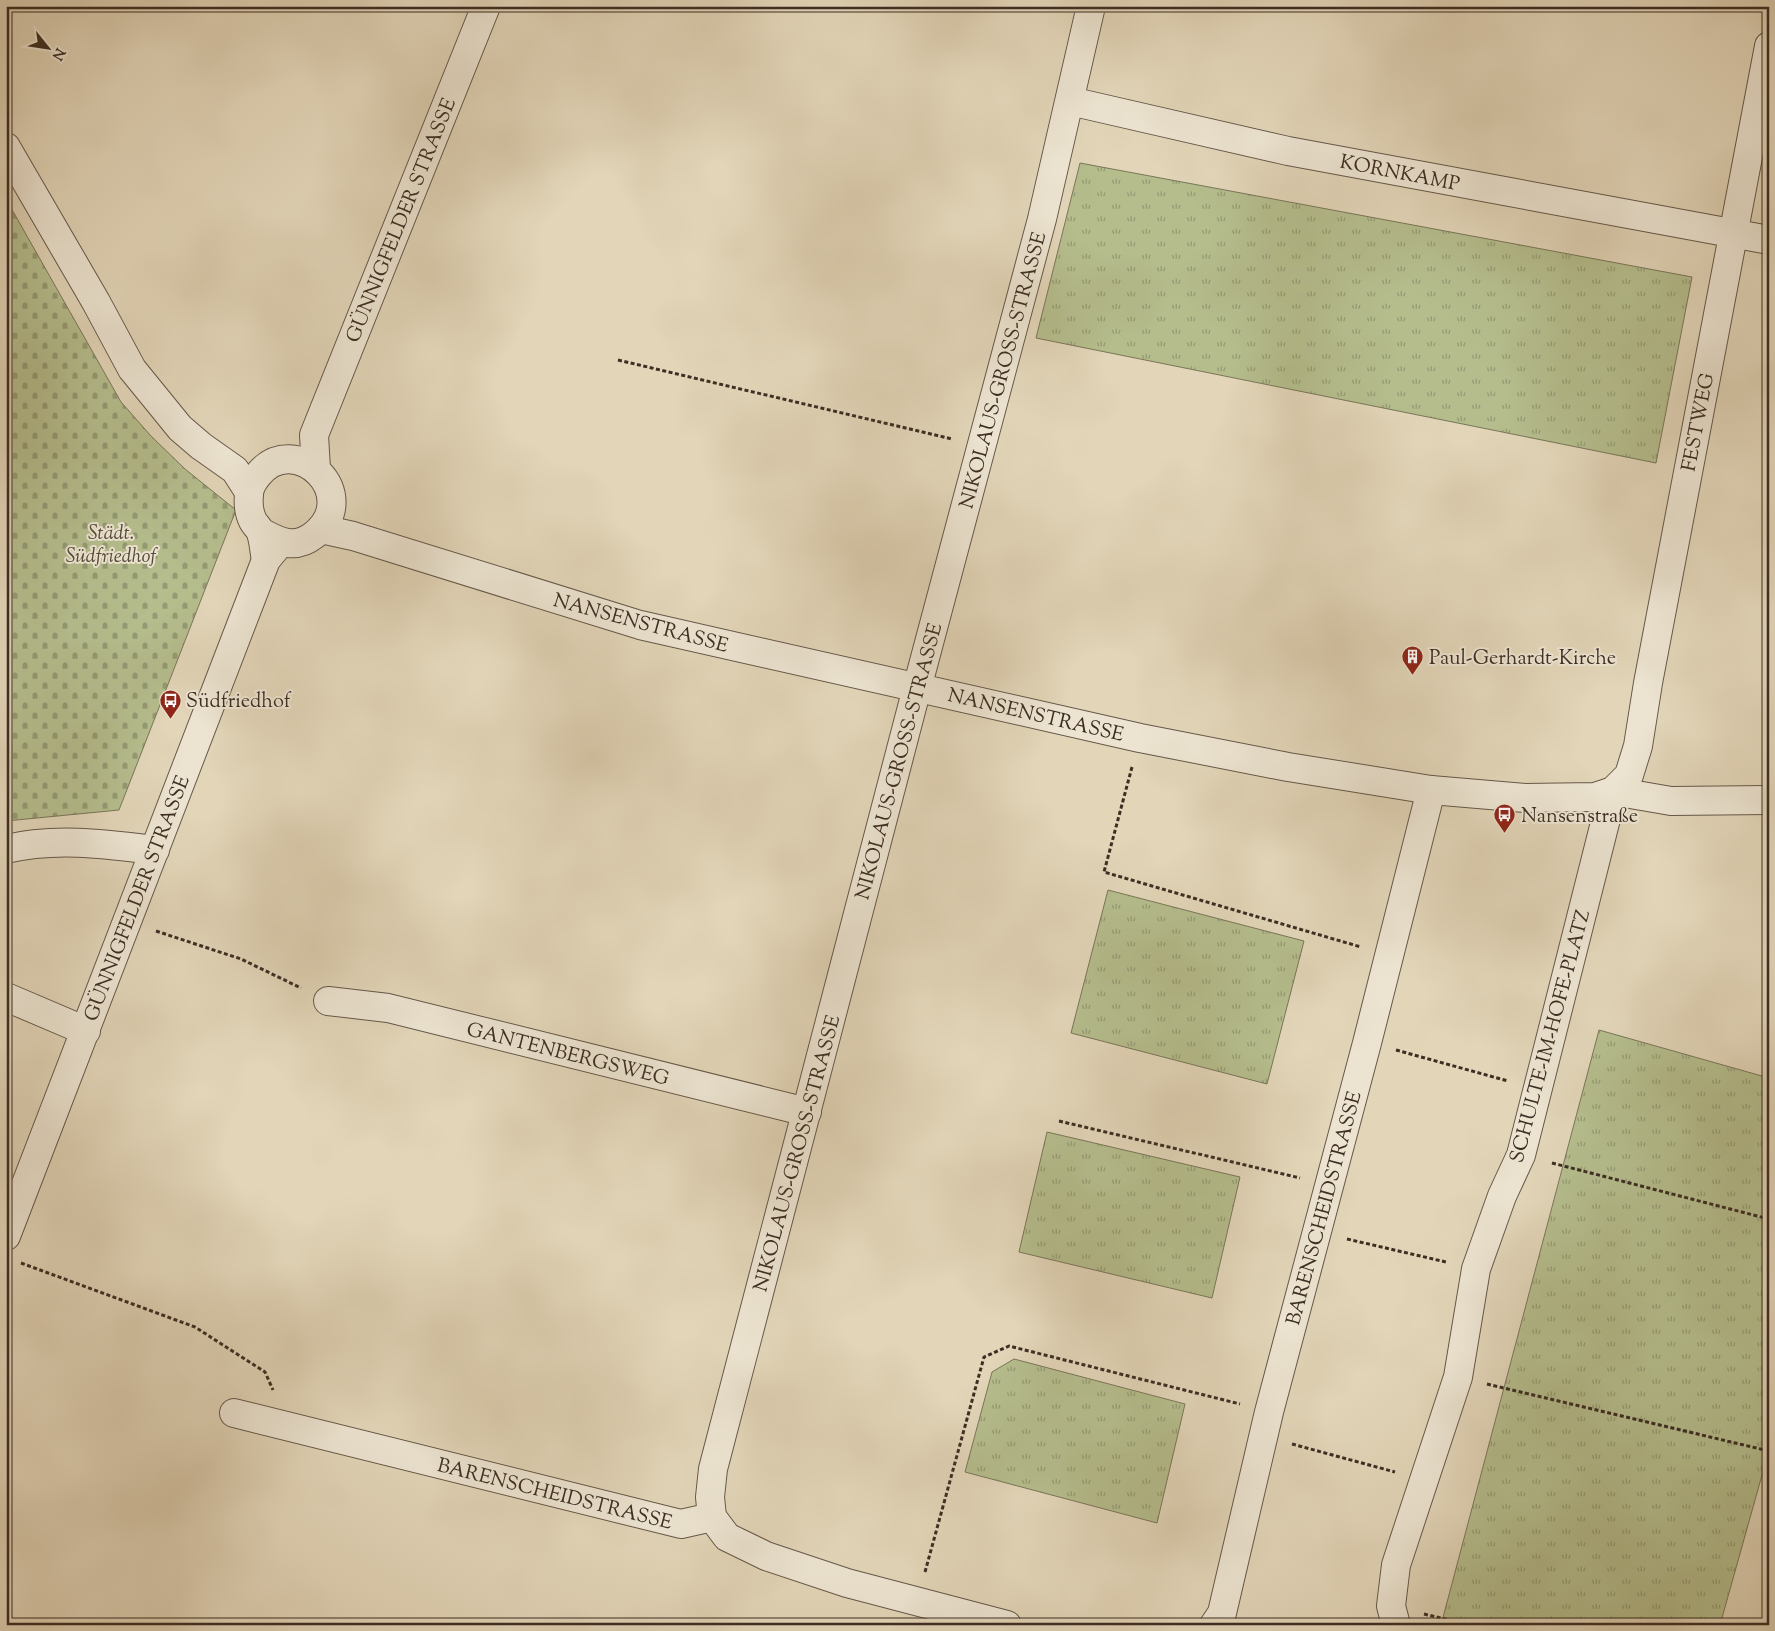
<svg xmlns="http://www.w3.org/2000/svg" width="1775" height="1631" font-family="'Sorts Mill Goudy',serif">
<defs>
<pattern id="grass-tufts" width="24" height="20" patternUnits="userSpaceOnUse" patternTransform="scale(1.25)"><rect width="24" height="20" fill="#b5bd8d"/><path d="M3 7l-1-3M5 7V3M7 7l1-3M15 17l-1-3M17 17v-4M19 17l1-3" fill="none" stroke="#949a73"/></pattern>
<pattern id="cemetery-stones" width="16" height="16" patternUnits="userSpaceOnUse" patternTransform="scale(1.25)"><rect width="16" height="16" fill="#b5bd8d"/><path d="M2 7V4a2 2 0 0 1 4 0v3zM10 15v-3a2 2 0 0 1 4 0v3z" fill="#949a73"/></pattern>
</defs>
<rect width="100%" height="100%" fill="#e2d5b8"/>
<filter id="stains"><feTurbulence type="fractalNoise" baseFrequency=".004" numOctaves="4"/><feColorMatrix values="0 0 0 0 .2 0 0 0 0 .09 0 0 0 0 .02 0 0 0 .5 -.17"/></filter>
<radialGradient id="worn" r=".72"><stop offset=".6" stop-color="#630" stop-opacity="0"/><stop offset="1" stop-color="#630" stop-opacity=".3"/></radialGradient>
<!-- grass -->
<g fill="url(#grass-tufts)" stroke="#797658">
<path d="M1080,163L1692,277L1656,463L1036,338Z"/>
<path d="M1108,890L1304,941L1267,1084L1071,1033Z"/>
<path d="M1599,1030L1769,1078V1450L1720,1625H1441Z"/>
<path d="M1047,1132L1240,1177L1212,1298L1019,1252Z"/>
<path d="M1014,1359L1185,1404L1157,1523L965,1472L992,1372Z"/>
</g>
<!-- cemetery -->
<path fill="url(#cemetery-stones)" stroke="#797658" d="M6,199L121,402L151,436L185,469L236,510L119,810L6,821Z"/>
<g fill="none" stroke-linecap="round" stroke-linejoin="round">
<defs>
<g id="minor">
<path d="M1070,101L1288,151L1769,240"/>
<path d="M6,147L96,302L132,369L180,428L201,446L235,470L249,492"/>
<path d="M316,469L314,435L486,6"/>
<path d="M321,529L353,536L640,625L1140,738L1288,767L1431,790L1525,798L1595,797L1613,791L1629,775L1638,746L1648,683L1769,46"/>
<path d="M261,532C279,542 295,550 314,535C364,495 295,429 258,475C253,481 249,487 249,495C248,504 249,513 253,521C255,525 260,529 261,533C264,542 264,551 266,560"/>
<path d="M1613,791L1671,801L1769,800"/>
<path d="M6,849C55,837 106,844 155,850"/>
<path d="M6,997L86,1031"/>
<path d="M328,1001L388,1008L807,1112"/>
<path d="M6,1236L266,560L281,542"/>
<path d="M234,1413L681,1524L712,1517"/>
<path d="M712,1517L710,1497L713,1469L917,688L1042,219L1091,6"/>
<path d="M712,1517L727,1537L766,1556L847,1583L1007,1625"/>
<path d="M1214,1625L1222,1613L1269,1412L1367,1043L1431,790"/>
<path d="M1396,1625L1391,1606L1396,1565L1458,1377L1476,1269L1502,1196L1521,1155L1613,791"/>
</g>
</defs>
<!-- minor casing -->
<use href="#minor" stroke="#665849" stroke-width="30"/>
<!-- path -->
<g stroke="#3d2e24" stroke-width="3" stroke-dasharray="4 2.5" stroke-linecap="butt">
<path d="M618,360L952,439"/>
<path d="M1132,767L1104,872L1361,947"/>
<path d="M156,931L241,959L301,988"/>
<path d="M1396,1050L1508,1081"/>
<path d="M1059,1121L1300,1178"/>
<path d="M1552,1163L1769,1219"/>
<path d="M1347,1239L1446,1262"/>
<path d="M21,1263L195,1327L265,1372L273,1390"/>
<path d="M1487,1384L1769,1451"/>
<path d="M1292,1444L1395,1472"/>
<path d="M925,1572L984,1357L1009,1346L1240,1404"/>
<path d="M1424,1614L1470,1625"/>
</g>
<!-- minor -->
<use href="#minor" stroke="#ece4d1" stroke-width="28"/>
</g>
<!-- icons -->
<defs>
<symbol id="building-pin" viewBox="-11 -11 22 30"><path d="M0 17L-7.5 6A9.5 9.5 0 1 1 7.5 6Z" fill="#8f2418" stroke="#ece4d1"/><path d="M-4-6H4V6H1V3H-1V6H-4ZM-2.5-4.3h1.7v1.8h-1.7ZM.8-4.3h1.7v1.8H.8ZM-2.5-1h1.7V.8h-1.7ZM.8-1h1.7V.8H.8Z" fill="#fff"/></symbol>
<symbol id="bus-pin" viewBox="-11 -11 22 30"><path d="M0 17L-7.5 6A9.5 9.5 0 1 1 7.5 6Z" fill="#8f2418" stroke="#ece4d1"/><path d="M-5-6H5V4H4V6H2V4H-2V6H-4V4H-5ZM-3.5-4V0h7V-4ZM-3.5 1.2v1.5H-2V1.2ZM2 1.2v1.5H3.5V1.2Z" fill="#fff"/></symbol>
</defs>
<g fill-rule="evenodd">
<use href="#building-pin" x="1400" y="644" width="25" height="34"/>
<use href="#bus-pin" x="158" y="688" width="25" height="34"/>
<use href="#bus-pin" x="1492" y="802" width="25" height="34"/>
</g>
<g text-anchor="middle" stroke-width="4" stroke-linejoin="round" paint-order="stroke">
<!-- street labels -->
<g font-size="20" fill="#3d2e24" stroke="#ece4d1">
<text transform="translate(1400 172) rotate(11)" y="7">KORNKAMP</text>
<text transform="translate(400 220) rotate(-68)" y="7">GÜNNIGFELDER STRASSE</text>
<text transform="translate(1002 370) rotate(-75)" y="7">NIKOLAUS-GROSS-STRASSE</text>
<text transform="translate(1697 422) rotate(-79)" y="7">FESTWEG</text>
<text transform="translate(641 622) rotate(15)" y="7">NANSENSTRASSE</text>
<text transform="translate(1036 714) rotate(13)" y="7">NANSENSTRASSE</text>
<text transform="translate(898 761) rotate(-75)" y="7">NIKOLAUS-GROSS-STRASSE</text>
<text transform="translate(136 898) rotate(-69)" y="7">GÜNNIGFELDER STRASSE</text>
<text transform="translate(1549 1036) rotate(-75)" y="7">SCHULTE-IM-HOFE-PLATZ</text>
<text transform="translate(568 1053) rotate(14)" y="7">GANTENBERGSWEG</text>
<text transform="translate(796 1153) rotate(-75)" y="7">NIKOLAUS-GROSS-STRASSE</text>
<text transform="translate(1323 1208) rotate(-75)" y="7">BARENSCHEIDSTRASSE</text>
<text transform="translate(555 1493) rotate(14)" y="7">BARENSCHEIDSTRASSE</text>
</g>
<!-- park labels -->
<g font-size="20" font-style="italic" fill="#554b39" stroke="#ece4d1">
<text x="111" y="539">Städt.<tspan x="111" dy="23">Südfriedhof</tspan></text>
</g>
<!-- poi labels -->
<g font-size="20" fill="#3d2e24" stroke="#ece4d1" text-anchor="start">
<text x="1429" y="664">Paul-Gerhardt-Kirche</text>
<text x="186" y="707">Südfriedhof</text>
<text x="1521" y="822">Nansenstraße</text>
</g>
</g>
<!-- margin -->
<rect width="1775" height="1631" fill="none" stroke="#e2d5b8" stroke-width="25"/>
<rect x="8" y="8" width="1760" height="1616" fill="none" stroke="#3d2e24" stroke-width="2.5"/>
<rect x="12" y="12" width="1750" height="1606" fill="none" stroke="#3d2e24"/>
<!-- north arrow -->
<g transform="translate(48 48) rotate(120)" stroke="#ece4d1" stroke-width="4" paint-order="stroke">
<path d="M0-4L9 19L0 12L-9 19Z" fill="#3d2e24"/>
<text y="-8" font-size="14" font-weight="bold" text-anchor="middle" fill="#3d2e24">N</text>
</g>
<rect width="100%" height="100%" filter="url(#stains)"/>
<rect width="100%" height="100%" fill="url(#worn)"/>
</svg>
